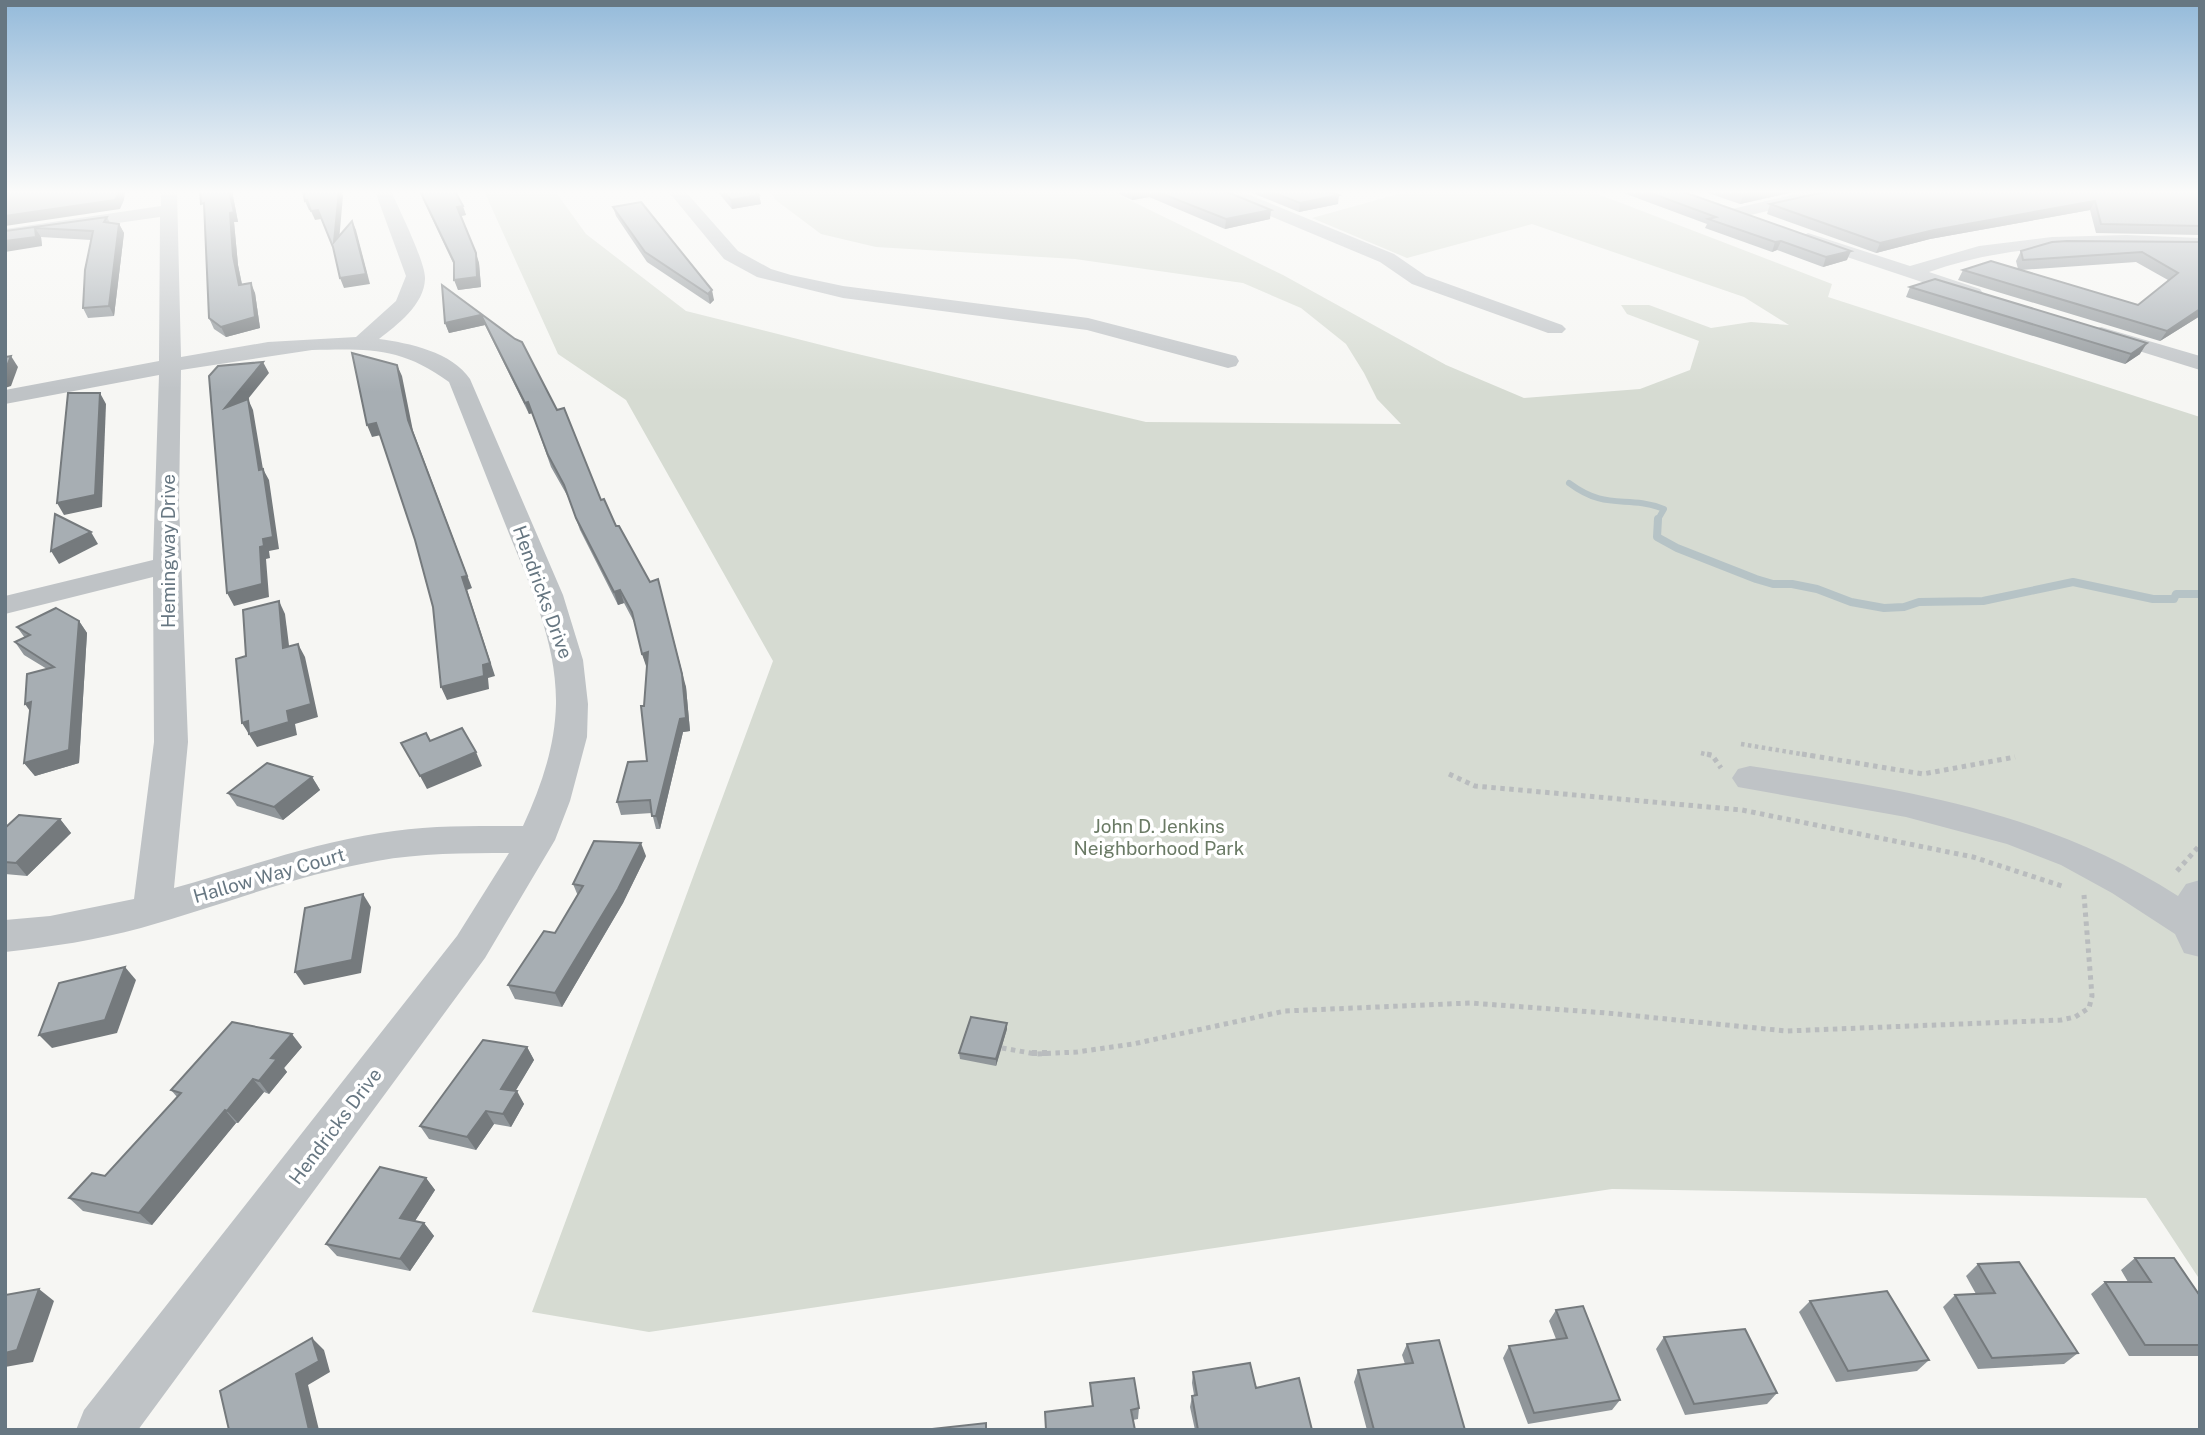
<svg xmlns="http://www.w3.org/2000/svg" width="2205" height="1435" viewBox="0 0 2205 1435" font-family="'Public Sans',sans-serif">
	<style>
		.green { fill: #d6dbd2 }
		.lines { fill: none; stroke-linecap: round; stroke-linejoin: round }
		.stream-far1 { stroke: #b6c3c6; stroke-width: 6 }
		.stream { stroke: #b6c3c6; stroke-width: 8 }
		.path-far2 { stroke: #b9bcbe; stroke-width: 4.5; stroke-dasharray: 3.5 3.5; stroke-linecap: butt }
		.path-far1 { stroke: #b9bcbe; stroke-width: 5; stroke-dasharray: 4.5 4.5; stroke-linecap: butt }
		.path { stroke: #b9bcbe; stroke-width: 6; stroke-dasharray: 5 5; stroke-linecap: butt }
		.minor { fill: #bfc3c6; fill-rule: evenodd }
		.wall { fill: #90969a; fill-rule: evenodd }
		.shaded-wall { fill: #757a7d }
		.building { fill: #a7aeb3; stroke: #757a7d; stroke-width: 2 }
		.labels { text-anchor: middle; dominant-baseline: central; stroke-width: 7; stroke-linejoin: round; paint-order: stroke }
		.street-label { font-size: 19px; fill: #677782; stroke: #fff }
		.park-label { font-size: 19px; fill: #6a7a65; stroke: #fff }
	</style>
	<rect width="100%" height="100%" fill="#f6f6f3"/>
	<polygon class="green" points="484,191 555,191 586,234 686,311 845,351 1146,422 1401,424 1377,399 1364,373 1346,344 1301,308 1243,283 1075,259 876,247 821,234 777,201 769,191 1111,191 1283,275 1446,365 1524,398 1640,389 1690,370 1699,341 1627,314 1621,305 1649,305 1711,328 1751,322 1789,325 1744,297 1532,224 1407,258 1312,218 1409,191 1590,191 1832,284 1828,297 2200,417 2200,1280 2146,1198 1612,1189 649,1332 532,1312 773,661 626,400 558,354"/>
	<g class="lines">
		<path class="stream-far1" d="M 1569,483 C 1608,512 1625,494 1664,509 L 1657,521"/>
		<polyline class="stream" points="1658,519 1657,537 1677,548 1756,579 1773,584 1792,584 1817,589 1851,602 1884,608 1904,607 1919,602 1983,601 2073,582 2153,599 2174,599 2176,594 2200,594"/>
		<g class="path-far2">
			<polyline points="1741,744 1813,756"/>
			<polyline points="1701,753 1713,756"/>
		</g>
		<g class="path-far1">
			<polyline points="1707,754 1712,755 1721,768"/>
			<polyline points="1802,754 1923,774 2015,757"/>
			<polyline points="1449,774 1475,786 1742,810 1973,857 2065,887"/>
			<polyline points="2177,871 2200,845"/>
			<polyline points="1002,1048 1036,1054 1077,1052 1133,1044 1285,1011 1470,1003 1607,1013 1786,1031 2061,1020 2075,1017 2089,1008 2092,996 2084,895"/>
		</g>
		<polyline class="path" points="1032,1053 1052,1053"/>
		<g class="minor">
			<path d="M 161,191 L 177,191 L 181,357 L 268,342 L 356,337 L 396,301 L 406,276 L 375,191 L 391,191 C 399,209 426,263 425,279 C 424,305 397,325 379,339 C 409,343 452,352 470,379 L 563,595 L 583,660 L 588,704 L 587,737 L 570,801 L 555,840 L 485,958 L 138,1430 L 76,1430 L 84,1410 L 457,936 L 509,853 C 465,853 420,853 377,861 C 296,875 220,906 141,928 C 97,940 51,947 5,952 L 5,920 L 50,916 L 134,899 L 154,742 L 153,577 L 5,614 L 5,596 L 153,560 L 159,375 L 5,404 L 5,390 L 159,361 L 160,217 L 5,239 L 5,229 L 161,206 ZM 312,350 C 369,349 401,347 449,382 C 469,432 488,481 508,531 C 530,586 557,643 556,704 C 555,747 541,787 523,826 C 475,826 427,825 380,833 C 309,844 242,869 174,888 L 188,742 L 179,503 L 181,370 Z"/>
			<polygon points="668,191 685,191 738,251 771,269 791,275 843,286 1088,318 1236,356 1239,361 1236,366 1228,368 1087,330 843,298 757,277 724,259"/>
			<polygon points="1218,191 1240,191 1394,254 1426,276 1562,325 1566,329 1562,333 1548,333 1412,284 1380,262 1220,195"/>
			<polygon points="1809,191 1837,191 1835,195 1738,218 1729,213 1732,209"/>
			<path d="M 1808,233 L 1910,266 L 1979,246 L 2052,237 L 2126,235 L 2200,238 L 2200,249 C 2109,244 2016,241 1929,272 L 1980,289 L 1983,293 L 1980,297 L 1973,299 L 1802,242 L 1799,238 Z"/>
			<polygon points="2101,327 2200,356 2200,370 2094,337 2090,333 2094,329"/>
			<path d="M 1750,766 C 1905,790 2043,810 2178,896 L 2186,884 L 2200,880 L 2200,957 L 2184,953 L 2175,934 L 2112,893 L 2061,865 L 2007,844 L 1906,817 L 1738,787 L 1732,778 L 1738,769 Z"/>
		</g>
	</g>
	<g class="wall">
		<polygon points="200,191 232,191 238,222 234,222 238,265 242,284 255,293 260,328 226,337 214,329 209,318 204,210"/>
		<polygon points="419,191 455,191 466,215 461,216 479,263 481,287 458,290 454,265"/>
		<polygon points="717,191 755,191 759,195 761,204 732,209"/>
		<polygon points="1112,191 1225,191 1270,219 1225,229 1149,197 1132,200"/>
		<polygon points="1247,191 1327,191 1338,204 1299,212"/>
		<polygon points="1618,191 1681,191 1847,260 1823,267 1777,250 1772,252 1705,228 1707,224"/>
		<polygon points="1702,191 1798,191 1740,204"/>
		<polygon points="2200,191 2200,235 2096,233 2090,210 1930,239 1876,253 1767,214 1770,204"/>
		<polygon points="641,202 714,300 710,304 647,262 616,216 613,207"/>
		<polygon points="107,217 110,223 119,224 124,233 114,316 88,318 83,308 91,240 41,237 42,246 5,231"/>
		<path d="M 2200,242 L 2200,316 L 2160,341 L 1958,280 L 1963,270 L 2018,269 L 2016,261 L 2021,251 ZM 2136,262 L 2168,280 L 2138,305 L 2021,270 Z"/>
		<polygon points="442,285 515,339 601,500 686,687 690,731 683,732 660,829 656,829 652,813 621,815 617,802 647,761 644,706 647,666 642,654 634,622 624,603 618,605 580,530 568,497 551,467 532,413 529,414 485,325 449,333 445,323"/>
		<polygon points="1910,287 2140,354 2125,364 1906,297"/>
		<polygon points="79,621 87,633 79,763 35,776 24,763 47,669 24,655 15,642 25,638 17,627"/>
		<polygon points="312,777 320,790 283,820 237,806 228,793"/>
		<polygon points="60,819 71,833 27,876 5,874 5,828"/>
		<polygon points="646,856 623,903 562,1007 515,999 508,985 555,933 578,896 573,884"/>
		<polygon points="1007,1023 1007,1029 996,1066 960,1059 959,1053"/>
		<polygon points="302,1047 284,1068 287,1072 269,1094 264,1092 238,1123 236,1123 152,1225 83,1211 69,1198 105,1176 177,1097 171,1090"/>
		<polygon points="527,1047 534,1060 515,1091 524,1104 511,1127 494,1124 476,1150 429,1139 420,1126"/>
		<polygon points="426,1178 435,1190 415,1221 424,1223 434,1236 410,1271 337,1256 326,1244"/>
		<polygon points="2135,1258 2200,1296 2200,1356 2129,1356 2091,1294 2105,1282 2128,1282 2121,1270"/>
		<polygon points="1978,1264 2078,1353 2064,1364 1978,1369 1943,1307 1955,1295 1976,1294 1966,1276"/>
		<polygon points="1810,1301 1929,1360 1917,1371 1836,1382 1799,1312"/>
		<polygon points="1556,1310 1620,1400 1612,1410 1528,1424 1503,1358 1509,1346 1556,1339 1549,1321"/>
		<polygon points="1664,1337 1777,1393 1767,1404 1685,1415 1656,1349"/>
		<polygon points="1407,1344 1465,1430 1367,1430 1354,1382 1358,1370 1405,1364 1402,1355"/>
		<polygon points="1193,1372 1256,1388 1312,1430 1195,1430 1190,1407 1192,1396 1194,1395 1192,1383"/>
		<polygon points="1090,1383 1139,1408 1138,1419 1133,1420 1092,1406"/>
	</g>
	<g class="shaded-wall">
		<polygon points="120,191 125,191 124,200 120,209 5,226 5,216"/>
		<polygon points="229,191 232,191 238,222 234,222 238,265 244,295 239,285 233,256"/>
		<polygon points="339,191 341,191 343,196 338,252 334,242"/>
		<polygon points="1135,191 1149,191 1149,197 1132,200 1132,192"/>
		<polygon points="1762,191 1798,191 1740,204 1743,195"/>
		<polygon points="759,195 761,204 732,209 731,200"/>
		<polygon points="1339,195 1338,204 1299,212 1300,203"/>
		<polygon points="307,200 311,210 309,210 305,201"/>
		<polygon points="2095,201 2090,210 1930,239 1876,253 1880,243 1934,230"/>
		<polygon points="463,206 466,215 460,216 457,207"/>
		<polygon points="318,210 321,219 315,220 311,211"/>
		<polygon points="1271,210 1270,219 1225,229 1226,219"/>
		<polygon points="352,221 356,230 370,284 344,288 340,278"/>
		<polygon points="119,224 124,233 114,316 109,306"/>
		<polygon points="35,228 41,237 42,246 5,252 5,241"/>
		<polygon points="1781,241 1777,250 1772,252 1775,242"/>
		<polygon points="1851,251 1847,260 1823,267 1826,257"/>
		<polygon points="476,253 479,263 481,287 458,290 454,280"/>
		<polygon points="251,283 255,293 260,328 226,337 221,327"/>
		<polygon points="712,290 714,300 710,304 708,294"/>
		<polygon points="2200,309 2200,316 2160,341 2167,331"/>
		<polygon points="481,315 485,325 449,333 445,323"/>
		<polygon points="2147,343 2140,354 2125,364 2131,354"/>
		<polygon points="11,356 18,367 11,386 5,388 5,371"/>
		<polygon points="263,362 269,373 248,399 253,410 264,475 263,469 269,480 279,549 269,551 270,558 266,559 269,597 234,606 227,593 260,547 225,408"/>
		<polygon points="397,365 402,376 413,431 472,588 467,590 495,676 488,678 489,689 447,700 441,687 483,665 408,420"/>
		<polygon points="100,393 106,404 102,507 64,515 57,503"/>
		<polygon points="528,402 532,413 529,414 525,403"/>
		<polygon points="376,423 381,435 372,437 367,425"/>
		<polygon points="91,532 98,544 59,564 51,551"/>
		<polygon points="658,579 686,687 690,731 683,732 660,829 656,816"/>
		<polygon points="620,590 624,603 618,605 614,592"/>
		<polygon points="279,601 285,614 291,661 283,648"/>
		<polygon points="79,621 87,633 79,763 35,776 24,763"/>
		<polygon points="298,644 305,657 318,717 295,724 297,735 257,747 242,723 287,711"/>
		<polygon points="648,652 652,665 646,666 642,654"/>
		<polygon points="31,702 34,717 25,704"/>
		<polygon points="476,752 482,766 427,789 420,776"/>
		<polygon points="312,777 320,790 283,820 274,807"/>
		<polygon points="60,819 71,833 27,876 16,863"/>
		<polygon points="641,843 646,856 623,903 562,1007 555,993"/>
		<polygon points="363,894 371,907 361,973 304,985 295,972"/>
		<polygon points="125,967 136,980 117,1033 52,1048 39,1035"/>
		<polygon points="1007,1023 1007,1029 996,1066 996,1059"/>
		<polygon points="292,1034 302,1047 284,1068 287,1072 269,1094 259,1081 271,1058"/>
		<polygon points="527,1047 534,1060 509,1102 501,1089"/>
		<polygon points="253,1079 264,1092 238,1123 227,1111"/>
		<polygon points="517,1091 524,1104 511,1127 503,1114"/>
		<polygon points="225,1110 236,1123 152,1225 139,1213"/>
		<polygon points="486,1111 494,1124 476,1150 467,1137"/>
		<polygon points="426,1178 435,1190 409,1230 400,1218"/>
		<polygon points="424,1223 434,1236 410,1271 400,1259"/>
		<polygon points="39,1289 54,1301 33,1362 5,1367 5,1353"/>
		<polygon points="312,1338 324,1350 330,1372 308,1385 319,1430 309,1430 296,1374"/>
	</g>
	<g class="building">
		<polygon points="5,191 120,191 115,200 5,216"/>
		<polygon points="200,191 229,191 234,212 230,213 233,256 239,285 251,283 255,317 221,327 209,318 204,203 201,204"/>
		<polygon points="303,191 339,191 334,242 352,221 366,274 340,278 333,247 318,210 311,211 307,200 305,201"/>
		<polygon points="420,191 455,191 463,206 457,207 476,253 477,277 454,280 454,262"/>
		<polygon points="723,191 755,191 759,195 731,200"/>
		<polygon points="1155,191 1225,191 1271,210 1226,219"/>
		<polygon points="1269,191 1327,191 1339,195 1300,203"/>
		<polygon points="1645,191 1681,191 1851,251 1826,257 1781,241 1775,242 1708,219 1716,217"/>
		<polygon points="1731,191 1762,191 1743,195"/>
		<polygon points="1829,191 2200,191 2200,226 2101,224 2095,201 1934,230 1880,243 1770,204"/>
		<polygon points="641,202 712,290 708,294 645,252 613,207"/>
		<polygon points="107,217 104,222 119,224 109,306 83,308 85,270 93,231 35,228 36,237 5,241 5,231"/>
		<polygon points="2067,241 2200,242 2200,309 2167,331 1963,270 1991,261 2138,305 2178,273 2142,252 2023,260 2021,251 2052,242"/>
		<polygon points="1935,279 2147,343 2131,354 1910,287"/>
		<polygon points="442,285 515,339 522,342 557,410 564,408 601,500 604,499 616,526 619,526 650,582 658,579 682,674 686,718 680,719 656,816 652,816 650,800 617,802 628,762 647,761 641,706 644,706 648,652 642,654 632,612 620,590 614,592 576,518 564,485 548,455 528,402 525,403 481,315 445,323"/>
		<polygon points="352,353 397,365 408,420 467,576 462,577 490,663 483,665 484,676 441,687 433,607 415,540 376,423 367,425"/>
		<polygon points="11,356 5,371 5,357"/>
		<polygon points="263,362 225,408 248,399 259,470 263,469 273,537 263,539 264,546 260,547 262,584 227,593 209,376 218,366"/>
		<polygon points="68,393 100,393 95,495 57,503"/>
		<polygon points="55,514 91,532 51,551"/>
		<polygon points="279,601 283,648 298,644 311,704 287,711 289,722 249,734 248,721 242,723 236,659 246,656 243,610"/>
		<polygon points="56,608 79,621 69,750 24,763 31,702 25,704 27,674 54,667 15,642 30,635 17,627"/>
		<polygon points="462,728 476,752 420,776 401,743 426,733 430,741"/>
		<polygon points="267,763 312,777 274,807 228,793"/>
		<polygon points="19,815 60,819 16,863 5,862 5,828"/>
		<polygon points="594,841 641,843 618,889 555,993 508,985 544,931 555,933 583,886 573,884"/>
		<polygon points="363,894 352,960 295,972 305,908"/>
		<polygon points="125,967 105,1020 39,1035 59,983"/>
		<polygon points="971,1017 1007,1023 996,1059 959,1053"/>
		<polygon points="232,1022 292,1034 271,1058 277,1059 259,1081 253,1079 227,1111 225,1110 139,1213 69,1198 92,1173 105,1176 181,1093 171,1090"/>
		<polygon points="483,1040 527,1047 501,1089 517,1091 503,1114 486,1111 467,1137 420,1126"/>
		<polygon points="380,1167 426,1178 400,1218 424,1223 400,1259 326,1244"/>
		<polygon points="2135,1258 2174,1258 2200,1296 2200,1345 2145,1345 2105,1282 2151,1282"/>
		<polygon points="2019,1262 2078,1353 1992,1358 1955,1295 1995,1293 1978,1264"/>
		<polygon points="39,1289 17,1350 5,1353 5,1295"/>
		<polygon points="1887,1291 1929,1360 1848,1371 1810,1301"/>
		<polygon points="1583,1306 1620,1400 1534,1413 1509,1346 1567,1338 1556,1310"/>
		<polygon points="1745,1329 1777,1393 1694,1404 1664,1337"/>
		<polygon points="312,1338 319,1361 296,1374 309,1430 229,1430 220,1391"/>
		<polygon points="1439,1340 1465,1430 1374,1430 1358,1370 1413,1363 1407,1344"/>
		<polygon points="1250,1363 1256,1388 1299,1378 1312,1430 1198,1430 1192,1396 1197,1395 1193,1372"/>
		<polygon points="1134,1378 1139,1408 1131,1410 1135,1430 1046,1430 1045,1412 1093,1406 1090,1383"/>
		<polygon points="986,1423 986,1430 923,1430"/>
	</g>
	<linearGradient id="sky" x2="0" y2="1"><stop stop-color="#94bada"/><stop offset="0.49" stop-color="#fbfbfa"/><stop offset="1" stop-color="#fbfbfa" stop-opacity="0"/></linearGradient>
	<rect width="2205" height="392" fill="url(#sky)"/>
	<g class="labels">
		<g class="street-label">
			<text transform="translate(168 551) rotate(-90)">Hemingway Drive</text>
			<text transform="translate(543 592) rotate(70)">Hendricks Drive</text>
			<text transform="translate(269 875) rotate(-16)">Hallow Way Court</text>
			<text transform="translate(335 1126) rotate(-53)">Hendricks Drive</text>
		</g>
		<g class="park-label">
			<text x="1159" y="826">John D. Jenkins<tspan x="1159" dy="22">Neighborhood Park</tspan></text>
		</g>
	</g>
	<rect width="2205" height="1435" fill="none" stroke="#677782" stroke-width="14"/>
</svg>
